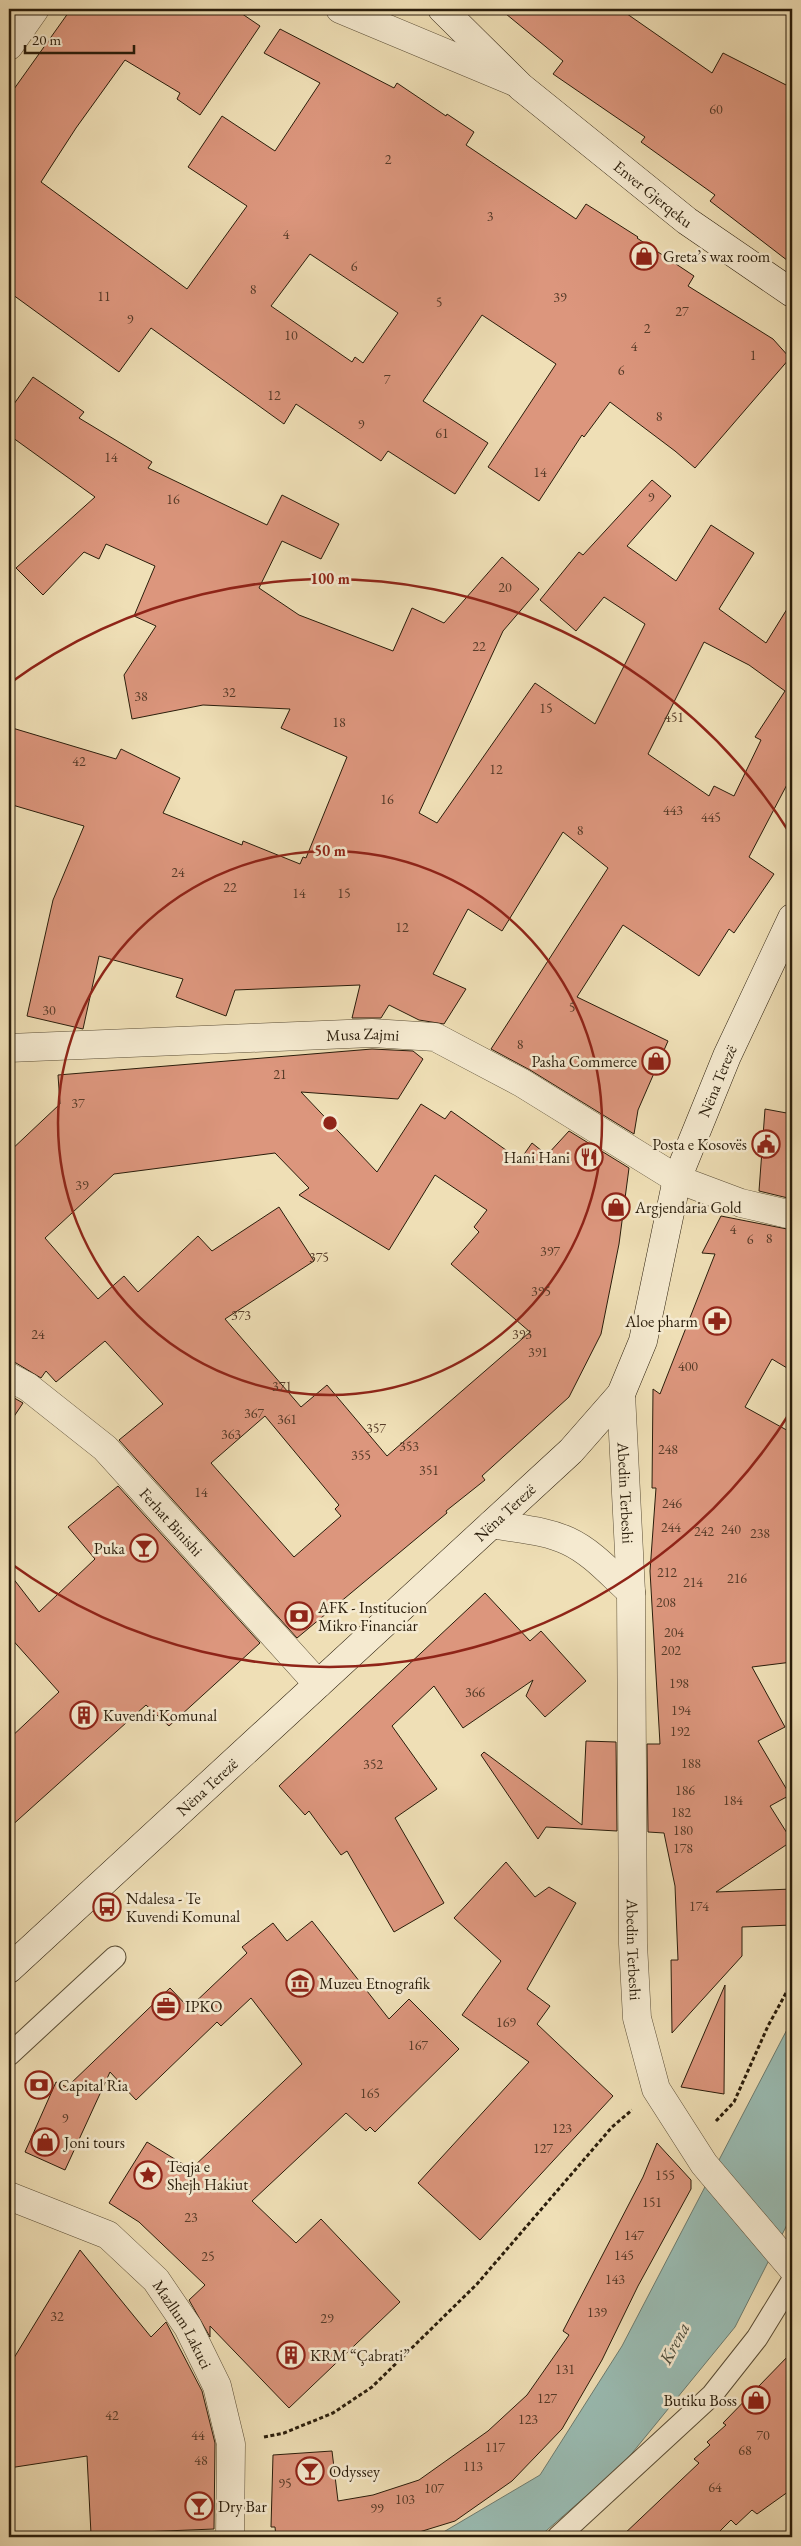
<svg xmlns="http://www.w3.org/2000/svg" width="801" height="2546" viewBox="0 0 801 2546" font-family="'EB Garamond',serif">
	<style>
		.water { fill: #9abcb3; stroke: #6d7c70 }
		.building { fill: #dc967d; stroke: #2a1d0b; fill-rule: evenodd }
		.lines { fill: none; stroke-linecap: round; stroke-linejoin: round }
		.service-casing { stroke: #5b4e36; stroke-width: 23 }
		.minor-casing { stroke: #5b4e36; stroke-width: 29 }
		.secondary-casing { stroke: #2a1d0b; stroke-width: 29 }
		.path { stroke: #2a1d0b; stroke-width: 3; stroke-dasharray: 4 2.5; stroke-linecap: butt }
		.service { stroke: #f5ead0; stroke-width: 21 }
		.minor { stroke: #f5ead0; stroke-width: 28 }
		.secondary { stroke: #f5ead0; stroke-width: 28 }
		.ring { fill: none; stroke: #8f2418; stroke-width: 2.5 }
		.labels { text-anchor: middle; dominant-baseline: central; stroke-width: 5; stroke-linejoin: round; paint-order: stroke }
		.number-label { font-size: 14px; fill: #563b28 }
		.street-label { font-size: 16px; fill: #2a1d0b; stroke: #f5ead0 }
		.poi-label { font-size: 16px; fill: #2a1d0b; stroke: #f5ead0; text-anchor: start }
		.water-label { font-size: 18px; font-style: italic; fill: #4c4d3d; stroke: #f5ead0 }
		.centre { fill: #8f2418; stroke: #f5ead0; stroke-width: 2.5 }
		.ring-label { font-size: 15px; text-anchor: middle; font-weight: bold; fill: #8f2418; stroke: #f5ead0; stroke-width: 5; stroke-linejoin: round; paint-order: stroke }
	</style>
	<rect width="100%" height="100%" fill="#efdfb6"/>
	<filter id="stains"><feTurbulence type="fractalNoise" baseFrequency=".004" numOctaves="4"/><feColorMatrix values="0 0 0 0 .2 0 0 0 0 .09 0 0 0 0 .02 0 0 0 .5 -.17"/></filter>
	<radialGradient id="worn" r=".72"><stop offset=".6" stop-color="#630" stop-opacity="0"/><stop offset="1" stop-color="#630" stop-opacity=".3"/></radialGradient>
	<polygon class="water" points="792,2020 792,2215 735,2327 624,2463 539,2537 435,2537 540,2475 622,2346"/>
	<g class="building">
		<path d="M 71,9 L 235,9 L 260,26 L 200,115 L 177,99 L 180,93 L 125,60 L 76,128 L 41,182 L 187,289 L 247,206 L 188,167 L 222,116 L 275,151 L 320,83 L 264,53 L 280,29 L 394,88 L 397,83 L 446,116 L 447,114 L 474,132 L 466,145 L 576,219 L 586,204 L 638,237 L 637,238 L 694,276 L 688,286 L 773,339 L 790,358 L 695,468 L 675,451 L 610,402 L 584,437 L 582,435 L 539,501 L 488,467 L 556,364 L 482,315 L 423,401 L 488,443 L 455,494 L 388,451 L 381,461 L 296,404 L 284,424 L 151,328 L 119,372 L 9,292 L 9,96 ZM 310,254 L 398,313 L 363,363 L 355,357 L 352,362 L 271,306 Z"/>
		<polygon points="500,9 620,9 712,73 723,53 792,88 792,264 710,201 715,195 641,142 645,137 553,74 563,61"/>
		<path d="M 33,377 L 84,412 L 79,418 L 152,462 L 148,468 L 267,525 L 282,495 L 339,524 L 321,559 L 282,541 L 259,588 L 299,615 L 393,651 L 412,608 L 444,623 L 502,557 L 539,589 L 503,631 L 419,813 L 437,823 L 535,683 L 595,724 L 645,624 L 604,597 L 576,631 L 540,600 L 579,552 L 583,555 L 652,480 L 671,496 L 627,546 L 676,581 L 711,525 L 754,553 L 719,609 L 766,643 L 792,601 L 792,775 L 749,857 L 774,874 L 734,933 L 729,929 L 699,976 L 623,925 L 577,997 L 668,1041 L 638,1110 L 634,1134 L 530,1070 L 491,1049 L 608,868 L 563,832 L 502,931 L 468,909 L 433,974 L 466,989 L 444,1024 L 419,1020 L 389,1005 L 381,1018 L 352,1018 L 360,985 L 235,990 L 226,1016 L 176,997 L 183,979 L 99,956 L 83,1029 L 27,1016 L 53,900 L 84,826 L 9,804 L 9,727 L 116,759 L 121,749 L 180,778 L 163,813 L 242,845 L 243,841 L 300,864 L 303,857 L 306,858 L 347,757 L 281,728 L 290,709 L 203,705 L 132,719 L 124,675 L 156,626 L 134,616 L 155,566 L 106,544 L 99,559 L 84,552 L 43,595 L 16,568 L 95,497 L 9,435 L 9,411 ZM 704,642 L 749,665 L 785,691 L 755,737 L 761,740 L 734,796 L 714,786 L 709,796 L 648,754 Z"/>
		<path d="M 372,1049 L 413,1051 L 423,1059 L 398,1099 L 301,1092 L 377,1172 L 421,1104 L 445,1119 L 451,1111 L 520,1160 L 532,1143 L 547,1155 L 569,1131 L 629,1168 L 619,1244 L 601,1334 L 569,1397 L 482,1476 L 485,1480 L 446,1511 L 447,1513 L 297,1638 L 119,1440 L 163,1404 L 105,1341 L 56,1382 L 46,1371 L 41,1378 L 16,1363 L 9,1361 L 9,1152 L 60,1104 L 58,1075 ZM 275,1153 L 309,1188 L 299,1195 L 389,1250 L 435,1175 L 487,1210 L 474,1227 L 479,1232 L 451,1264 L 530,1332 L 387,1456 L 327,1385 L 301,1407 L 225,1319 L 314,1261 L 279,1207 L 212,1251 L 198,1236 L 138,1292 L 124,1276 L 98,1299 L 45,1238 L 114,1174 ZM 265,1416 L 339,1505 L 335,1509 L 341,1516 L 294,1557 L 211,1463 Z"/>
		<polygon points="765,1109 792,1114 792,1199 759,1191"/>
		<polygon points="721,1216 792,1230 792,1371 772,1359 745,1407 792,1433 792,1662 752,1667 785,1727 758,1741 790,1795 770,1806 792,1841 716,1892 792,1889 792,1925 742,1927 742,1956 672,2033 671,1960 678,1960 675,1886 664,1833 648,1832 647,1744 660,1744 650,1571 656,1488 652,1488 653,1389 660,1394 715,1254 702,1253"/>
		<polygon points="9,1395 23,1403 9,1424"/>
		<polygon points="118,1486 260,1643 169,1726 146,1705 9,1828 9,1739 59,1692 9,1636 9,1573 39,1612 95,1559 68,1527"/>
		<polygon points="485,1593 530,1641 541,1631 586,1681 545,1717 526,1696 533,1680 463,1728 434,1686 392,1726 437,1789 395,1818 444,1903 394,1932 347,1851 341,1855 309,1811 305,1815 279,1786"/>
		<polygon points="586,1741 616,1742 617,1831 546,1827 538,1839 481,1755 484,1752 582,1825"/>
		<polygon points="506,1862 535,1897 549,1887 576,1903 527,1989 550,2006 537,2024 613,2096 480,2240 418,2183 529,2062 462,2015 501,1961 454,1918"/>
		<polygon points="312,1921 389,2019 409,1999 459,2049 375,2132 370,2127 366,2131 346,2113 252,2201 296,2243 321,2219 400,2302 289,2408 210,2326 210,2337 189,2300 205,2285 139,2222 109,2203 147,2142 191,2169 302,2064 251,1998 221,2026 217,2022 136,2100 110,2072 65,2170 25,2152 56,2082 67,2087 170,1988 189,2008 247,1953 242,1947 273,1923 287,1941"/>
		<polygon points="725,1985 724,2094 681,2087"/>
		<polygon points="657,2143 691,2180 691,2189 638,2286 602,2360 562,2429 512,2481 455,2521 403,2537 276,2537 275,2527 271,2527 273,2455 332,2451 338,2501 373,2495 419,2480 488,2431 527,2395 569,2335 563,2331 643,2177"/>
		<polygon points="80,2250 151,2337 166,2322 202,2391 215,2443 214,2529 91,2534 87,2456 9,2468 9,2366"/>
		<polygon points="792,2352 792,2489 757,2514 752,2510 736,2525 731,2520 714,2537 621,2537 699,2463 694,2459 710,2445 707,2442 726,2425 723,2423"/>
	</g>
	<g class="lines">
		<g class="service-casing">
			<g id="service">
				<polyline points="9,2055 115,1957"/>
				<polyline points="558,2537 712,2395 757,2338 792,2281"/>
			</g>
		</g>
		<g class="minor-casing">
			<g id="minor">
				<polyline points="340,9 515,82"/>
				<polyline points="9,46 35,9"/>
				<path id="s1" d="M 9,1048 L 372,1033 L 435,1037 L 522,1083 L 677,1179 L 741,1203 L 792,1215"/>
				<path id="s2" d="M 9,1377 L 28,1387 L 105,1448 L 318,1684"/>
				<path id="s3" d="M 621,1394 L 631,1592 L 633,1944 L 637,2018 L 656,2089 L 704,2164 L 792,2268"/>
				<path d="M 492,1524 C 517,1529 544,1530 568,1541 C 592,1552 611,1574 631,1592"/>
				<path id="s4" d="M 9,2196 L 108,2235 L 156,2280 L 188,2327 L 217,2386 L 231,2444 L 230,2537"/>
			</g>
		</g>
		<g class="secondary-casing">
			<g id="secondary">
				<path id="s5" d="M 442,9 L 521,87 L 687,221 L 792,293"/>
				<path id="s6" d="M 9,1969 L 571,1451 L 621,1394 L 643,1341 L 677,1179 L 727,1056 L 792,918"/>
			</g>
		</g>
		<g class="path">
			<polyline points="716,2121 734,2102 768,2026 792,1982"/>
			<polyline points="264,2437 284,2433 333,2413 372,2387 477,2284 612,2127 632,2110"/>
		</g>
		<use href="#service" class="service"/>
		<use href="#minor" class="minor"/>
		<use href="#secondary" class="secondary"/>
	</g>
	<g class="ring">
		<circle cx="330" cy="1123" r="272"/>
		<path d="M791 1411A544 544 0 0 1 10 1563M10 683A544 544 0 0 1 791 835"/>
	</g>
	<defs>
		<g id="shop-ring" transform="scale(1.4375)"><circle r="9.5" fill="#f5ead0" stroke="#8f2418" stroke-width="1.5"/><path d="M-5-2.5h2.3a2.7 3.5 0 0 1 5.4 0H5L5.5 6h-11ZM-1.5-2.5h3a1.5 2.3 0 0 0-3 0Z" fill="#8f2418"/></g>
		<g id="civic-ring" transform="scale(1.4375)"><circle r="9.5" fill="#f5ead0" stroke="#8f2418" stroke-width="1.5"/><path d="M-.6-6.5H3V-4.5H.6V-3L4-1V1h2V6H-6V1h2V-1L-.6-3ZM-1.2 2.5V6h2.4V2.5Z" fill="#8f2418"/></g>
		<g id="restaurant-ring" transform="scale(1.4375)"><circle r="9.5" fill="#f5ead0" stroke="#8f2418" stroke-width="1.5"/><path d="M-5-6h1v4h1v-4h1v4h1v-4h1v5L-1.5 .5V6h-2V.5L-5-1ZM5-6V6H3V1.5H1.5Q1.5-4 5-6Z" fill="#8f2418"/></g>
		<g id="pharmacy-ring" transform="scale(1.4375)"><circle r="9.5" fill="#f5ead0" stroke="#8f2418" stroke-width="1.5"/><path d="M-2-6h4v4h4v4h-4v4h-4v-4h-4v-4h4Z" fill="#8f2418"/></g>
		<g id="bar-ring" transform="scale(1.4375)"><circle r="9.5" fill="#f5ead0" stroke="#8f2418" stroke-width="1.5"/><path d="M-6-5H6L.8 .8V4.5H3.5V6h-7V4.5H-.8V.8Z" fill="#8f2418"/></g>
		<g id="bank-ring" transform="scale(1.4375)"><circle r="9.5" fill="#f5ead0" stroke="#8f2418" stroke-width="1.5"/><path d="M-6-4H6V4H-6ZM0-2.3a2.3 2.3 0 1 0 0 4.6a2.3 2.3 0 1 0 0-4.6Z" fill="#8f2418"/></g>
		<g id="building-ring" transform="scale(1.4375)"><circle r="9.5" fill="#f5ead0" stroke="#8f2418" stroke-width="1.5"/><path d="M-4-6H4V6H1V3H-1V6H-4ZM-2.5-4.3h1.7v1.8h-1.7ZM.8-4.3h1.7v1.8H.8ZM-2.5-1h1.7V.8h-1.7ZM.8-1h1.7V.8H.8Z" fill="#8f2418"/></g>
		<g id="bus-ring" transform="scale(1.4375)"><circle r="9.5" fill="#f5ead0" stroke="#8f2418" stroke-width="1.5"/><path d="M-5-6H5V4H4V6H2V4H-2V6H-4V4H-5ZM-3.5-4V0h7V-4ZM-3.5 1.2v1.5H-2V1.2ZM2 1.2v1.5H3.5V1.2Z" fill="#8f2418"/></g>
		<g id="museum-ring" transform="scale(1.4375)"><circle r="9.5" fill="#f5ead0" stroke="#8f2418" stroke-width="1.5"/><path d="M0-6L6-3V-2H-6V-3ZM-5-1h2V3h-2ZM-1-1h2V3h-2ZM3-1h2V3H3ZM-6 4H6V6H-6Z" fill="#8f2418"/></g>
		<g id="office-ring" transform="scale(1.4375)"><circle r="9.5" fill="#f5ead0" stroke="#8f2418" stroke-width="1.5"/><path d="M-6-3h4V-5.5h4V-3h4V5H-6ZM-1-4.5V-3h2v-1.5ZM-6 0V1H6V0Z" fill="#8f2418"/></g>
		<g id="sight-ring" transform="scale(1.4375)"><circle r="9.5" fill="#f5ead0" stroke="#8f2418" stroke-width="1.5"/><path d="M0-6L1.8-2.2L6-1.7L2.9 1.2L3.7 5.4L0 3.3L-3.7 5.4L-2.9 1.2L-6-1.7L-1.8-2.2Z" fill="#8f2418"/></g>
	</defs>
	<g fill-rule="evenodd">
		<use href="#shop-ring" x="644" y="256"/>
		<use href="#shop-ring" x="656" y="1061"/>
		<use href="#civic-ring" x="766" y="1144"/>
		<use href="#restaurant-ring" x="589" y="1157"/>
		<use href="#shop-ring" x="616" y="1207"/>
		<use href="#pharmacy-ring" x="717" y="1321"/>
		<use href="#bar-ring" x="144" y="1548"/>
		<use href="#bank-ring" x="299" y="1616"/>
		<use href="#building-ring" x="84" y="1715"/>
		<use href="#bus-ring" x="107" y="1907"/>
		<use href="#museum-ring" x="300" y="1983"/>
		<use href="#office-ring" x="166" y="2006"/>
		<use href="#bank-ring" x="39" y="2085"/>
		<use href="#shop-ring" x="45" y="2142"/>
		<use href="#sight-ring" x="148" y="2175"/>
		<use href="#building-ring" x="291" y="2355"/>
		<use href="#shop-ring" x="756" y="2400"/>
		<use href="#bar-ring" x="310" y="2471"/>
		<use href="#bar-ring" x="199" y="2506"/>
	</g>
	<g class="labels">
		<g class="number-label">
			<text x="716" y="109">60</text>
			<text x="388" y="159">2</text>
			<text x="490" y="216">3</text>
			<text x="286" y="234">4</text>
			<text x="354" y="266">6</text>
			<text x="253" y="289">8</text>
			<text x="104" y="296">11</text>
			<text x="560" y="297">39</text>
			<text x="439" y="302">5</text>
			<text x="682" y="311">27</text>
			<text x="130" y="319">9</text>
			<text x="647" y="328">2</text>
			<text x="291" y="335">10</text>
			<text x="634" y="346">4</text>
			<text x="753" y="355">1</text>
			<text x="621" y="370">6</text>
			<text x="387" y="379">7</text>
			<text x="274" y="395">12</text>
			<text x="659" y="416">8</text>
			<text x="361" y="424">9</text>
			<text x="442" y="433">61</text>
			<text x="111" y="457">14</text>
			<text x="540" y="472">14</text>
			<text x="651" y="497">9</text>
			<text x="173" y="499">16</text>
			<text x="505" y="587">20</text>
			<text x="479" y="646">22</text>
			<text x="229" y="692">32</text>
			<text x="141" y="696">38</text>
			<text x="546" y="708">15</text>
			<text x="674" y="717">451</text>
			<text x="339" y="722">18</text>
			<text x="79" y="761">42</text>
			<text x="496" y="769">12</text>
			<text x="387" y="799">16</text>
			<text x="673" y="810">443</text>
			<text x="711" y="817">445</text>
			<text x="580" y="830">8</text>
			<text x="178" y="872">24</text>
			<text x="230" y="887">22</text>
			<text x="299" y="893">14</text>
			<text x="344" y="893">15</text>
			<text x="402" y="927">12</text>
			<text x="572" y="1007">5</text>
			<text x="49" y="1010">30</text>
			<text x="520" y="1044">8</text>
			<text x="280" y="1074">21</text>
			<text x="78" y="1103">37</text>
			<text x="82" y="1185">39</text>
			<text x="733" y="1229">4</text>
			<text x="769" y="1238">8</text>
			<text x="750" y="1239">6</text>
			<text x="550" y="1251">397</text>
			<text x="319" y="1257">375</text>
			<text x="541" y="1291">395</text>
			<text x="241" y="1315">373</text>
			<text x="38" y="1334">24</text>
			<text x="522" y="1334">393</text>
			<text x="538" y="1352">391</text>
			<text x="688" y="1366">400</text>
			<text x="282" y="1386">371</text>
			<text x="254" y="1413">367</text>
			<text x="287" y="1419">361</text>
			<text x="376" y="1428">357</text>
			<text x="231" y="1434">363</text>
			<text x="409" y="1446">353</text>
			<text x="668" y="1449">248</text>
			<text x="361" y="1455">355</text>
			<text x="429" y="1470">351</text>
			<text x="201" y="1492">14</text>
			<text x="672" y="1503">246</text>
			<text x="671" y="1527">244</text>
			<text x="731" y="1529">240</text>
			<text x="704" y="1531">242</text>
			<text x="760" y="1533">238</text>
			<text x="667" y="1572">212</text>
			<text x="737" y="1578">216</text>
			<text x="693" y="1582">214</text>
			<text x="666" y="1602">208</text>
			<text x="674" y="1632">204</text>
			<text x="671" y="1650">202</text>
			<text x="679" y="1683">198</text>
			<text x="475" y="1692">366</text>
			<text x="681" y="1710">194</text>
			<text x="680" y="1731">192</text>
			<text x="691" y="1763">188</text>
			<text x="373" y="1764">352</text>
			<text x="685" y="1790">186</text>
			<text x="733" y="1800">184</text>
			<text x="681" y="1812">182</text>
			<text x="683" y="1830">180</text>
			<text x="683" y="1848">178</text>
			<text x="699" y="1906">174</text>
			<text x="506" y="2022">169</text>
			<text x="418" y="2045">167</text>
			<text x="370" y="2093">165</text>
			<text x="65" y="2118">9</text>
			<text x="562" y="2128">123</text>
			<text x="543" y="2148">127</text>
			<text x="665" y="2175">155</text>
			<text x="652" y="2202">151</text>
			<text x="191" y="2217">23</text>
			<text x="634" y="2235">147</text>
			<text x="624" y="2255">145</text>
			<text x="208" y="2256">25</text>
			<text x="615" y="2279">143</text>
			<text x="597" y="2312">139</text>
			<text x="57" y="2316">32</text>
			<text x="327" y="2318">29</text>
			<text x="565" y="2369">131</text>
			<text x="547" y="2398">127</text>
			<text x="112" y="2415">42</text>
			<text x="528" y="2419">123</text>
			<text x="198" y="2435">44</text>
			<text x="763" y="2435">70</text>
			<text x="495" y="2447">117</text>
			<text x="745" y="2450">68</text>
			<text x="201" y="2460">48</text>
			<text x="473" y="2466">113</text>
			<text x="285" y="2483">95</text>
			<text x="715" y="2487">64</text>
			<text x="434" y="2488">107</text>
			<text x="405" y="2499">103</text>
			<text x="377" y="2508">99</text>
		</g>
		<g class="street-label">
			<text stroke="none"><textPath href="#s5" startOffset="281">Enver Gjerqeku</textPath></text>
			<text stroke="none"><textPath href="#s1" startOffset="354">Musa Zajmi</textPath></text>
			<text stroke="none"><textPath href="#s6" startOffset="1169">Nëna Terezë</textPath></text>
			<text stroke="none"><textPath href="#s3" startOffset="99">Abedin Terbeshi</textPath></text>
			<text stroke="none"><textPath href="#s6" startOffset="674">Nëna Terezë</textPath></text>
			<text stroke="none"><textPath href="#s2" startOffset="219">Ferhat Binishi</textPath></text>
			<text stroke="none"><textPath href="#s6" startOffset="269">Nëna Terezë</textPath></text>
			<text stroke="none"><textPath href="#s3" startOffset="556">Abedin Terbeshi</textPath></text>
			<text stroke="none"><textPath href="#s4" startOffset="224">Mazllum Lakuci</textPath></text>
		</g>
		<g class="poi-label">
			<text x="663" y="256">Greta’s wax room</text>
			<text x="637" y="1061" text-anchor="end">Pasha Commerce</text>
			<text x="747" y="1144" text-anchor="end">Posta e Kosovës</text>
			<text x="570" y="1157" text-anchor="end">Hani Hani</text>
			<text x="635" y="1207">Argjendaria Gold</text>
			<text x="698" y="1321" text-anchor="end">Aloe pharm</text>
			<text x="125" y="1548" text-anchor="end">Puka</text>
			<text x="318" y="1607">AFK - Institucion<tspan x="318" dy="18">Mikro Financiar</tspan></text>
			<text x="103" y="1715">Kuvendi Komunal</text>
			<text x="126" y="1898">Ndalesa - Te<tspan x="126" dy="18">Kuvendi Komunal</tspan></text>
			<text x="319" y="1983">Muzeu Etnografik</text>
			<text x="185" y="2006">IPKO</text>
			<text x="58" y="2085">Capital Ria</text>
			<text x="64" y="2142">Joni tours</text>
			<text x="167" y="2166">Teqja e<tspan x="167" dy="18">Shejh Hakiut</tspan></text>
			<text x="310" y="2355">KRM “Çabrati”</text>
			<text x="737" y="2400" text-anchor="end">Butiku Boss</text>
			<text x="329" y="2471">Odyssey</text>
			<text x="218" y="2506">Dry Bar</text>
		</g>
		<g class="water-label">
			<text transform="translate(674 2343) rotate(-62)">Krena</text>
		</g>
	</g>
	<circle cx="330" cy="1123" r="8" class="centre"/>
	<g class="ring-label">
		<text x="330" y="584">100 m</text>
		<text x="330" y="856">50 m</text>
	</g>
	<rect width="801" height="2546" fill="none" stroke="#efdfb6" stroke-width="30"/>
	<rect x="10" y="10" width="781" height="2526" fill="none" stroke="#2a1d0b" stroke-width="2.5"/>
	<rect x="15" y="15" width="771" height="2516" fill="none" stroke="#2a1d0b"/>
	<path d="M25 45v8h109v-8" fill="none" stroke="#2a1d0b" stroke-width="2.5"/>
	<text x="32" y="45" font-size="15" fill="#2a1d0b" stroke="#f5ead0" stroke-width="4" paint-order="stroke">20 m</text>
	<rect width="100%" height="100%" filter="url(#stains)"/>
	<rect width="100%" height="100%" fill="url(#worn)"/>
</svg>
